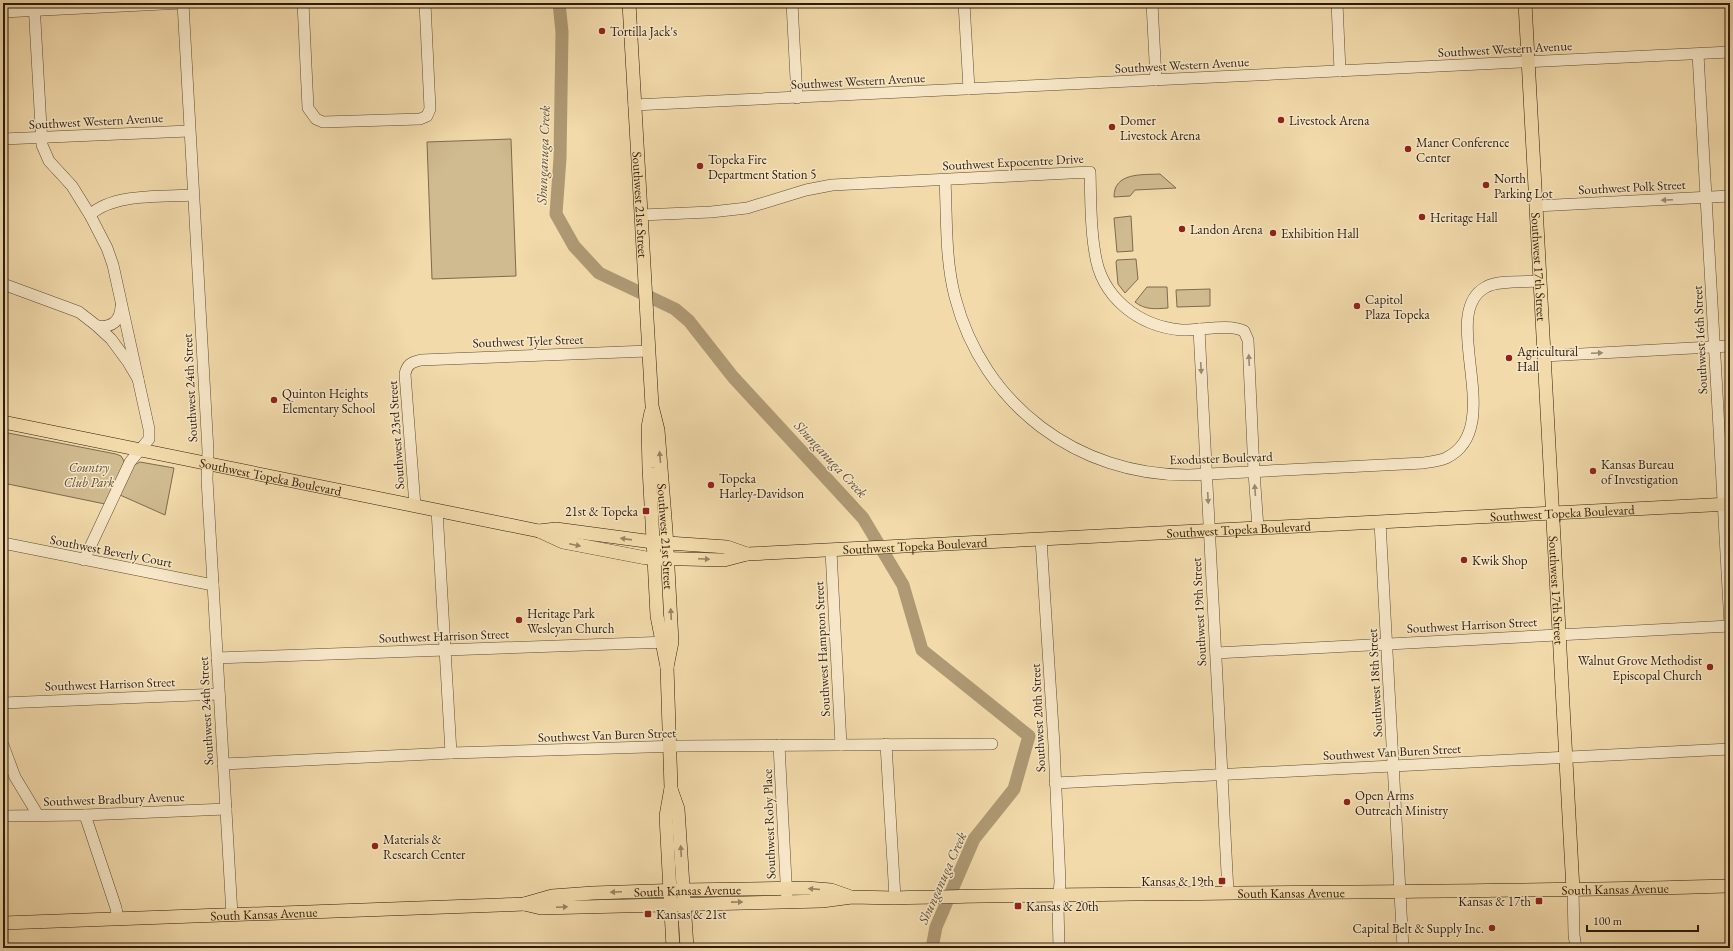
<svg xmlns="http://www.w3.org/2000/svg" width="1733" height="951" viewBox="0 0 1733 951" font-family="'EB Garamond',serif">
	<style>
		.green { fill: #d0ba90; stroke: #7e6a4d }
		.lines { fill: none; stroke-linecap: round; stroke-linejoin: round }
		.river { stroke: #ae9974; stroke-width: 13 }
		.minor-casing { stroke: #5d4b32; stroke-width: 12 }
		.major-casing { stroke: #2b1b0a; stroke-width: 14 }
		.minor { stroke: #f7e7c8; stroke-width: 11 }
		.major { stroke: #f2daab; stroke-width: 13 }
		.oneway { fill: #9b8b72 }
		.oneway2 { fill: #988463 }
		.poi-dot { fill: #8f2418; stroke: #f7e7c8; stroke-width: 1.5 }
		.labels { text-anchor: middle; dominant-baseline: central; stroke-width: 3; stroke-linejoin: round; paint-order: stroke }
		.poi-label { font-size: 13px; fill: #2b1b0a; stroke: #f7e7c8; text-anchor: start }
		.street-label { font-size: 13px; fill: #2b1b0a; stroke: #f7e7c8 }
		.park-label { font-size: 13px; font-style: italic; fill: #5d4b32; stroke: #f7e7c8 }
		.water-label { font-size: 14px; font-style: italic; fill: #5f4d34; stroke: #f7e7c8 }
	</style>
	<rect width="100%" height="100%" fill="#f2daab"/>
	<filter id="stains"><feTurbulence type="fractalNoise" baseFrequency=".005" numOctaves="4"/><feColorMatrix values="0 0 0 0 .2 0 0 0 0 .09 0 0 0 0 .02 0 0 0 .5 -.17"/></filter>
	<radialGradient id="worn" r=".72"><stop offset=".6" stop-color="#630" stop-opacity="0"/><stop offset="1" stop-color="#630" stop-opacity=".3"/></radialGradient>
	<g class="green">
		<polygon points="511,139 516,276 432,279 427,142"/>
		<path d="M 1160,174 L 1176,188 L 1135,190 L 1130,196 L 1114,197 C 1114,172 1142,175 1160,174 Z"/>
		<polygon points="1131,216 1133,251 1117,252 1114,218"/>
		<polygon points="1136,259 1138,279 1125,293 1118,284 1116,262 1117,260"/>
		<path d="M 1147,287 L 1167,287 L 1168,308 C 1155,309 1145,310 1135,302 Z"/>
		<polygon points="1210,289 1210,306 1177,307 1176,290"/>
		<polygon points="3,432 116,454 121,456 124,461 123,466 105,504 3,483"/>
		<polygon points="140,462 174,468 165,515 120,495 134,465"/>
	</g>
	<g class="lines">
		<polyline class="river" points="559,3 562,32 560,158 556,214 574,246 599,273 675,309 689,321 733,377 863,518 903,585 922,650 1029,736 1014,789 974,839 936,927 932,948"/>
		<g class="minor-casing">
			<g id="minor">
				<polyline points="34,3 42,145 49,161 72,186 90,215 107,248 113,265 138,379"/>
				<polyline points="183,3 208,451 207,479 232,915"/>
				<polyline points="303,3 308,108 316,119 323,122 420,119 427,116 430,109 425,3"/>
				<polyline points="792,3 797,98"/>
				<polyline points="964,3 969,89"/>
				<polyline points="1152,3 1156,80"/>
				<polyline points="1337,3 1340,71"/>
				<polyline points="3,12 183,3"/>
				<polyline points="1698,54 1730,625"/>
				<polyline points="634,105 1730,52"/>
				<polyline points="3,139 189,131"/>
				<path d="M 945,180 C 947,218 945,259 955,297 C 983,405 1078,476 1189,475 L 1423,463 C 1430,462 1439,461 1446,458 C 1509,428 1436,313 1486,287 C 1498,280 1525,282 1540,281"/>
				<polyline points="1536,206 1730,196"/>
				<path d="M 90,215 C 113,193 162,197 193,195"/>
				<path d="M 641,215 L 711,212 L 747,208 L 806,190 L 832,185 L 1090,172 C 1091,199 1090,227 1095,253 C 1101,297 1138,326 1181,330 C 1199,331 1229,323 1244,331 L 1248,340 L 1254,472 L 1258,528"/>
				<polyline points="3,284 79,312 97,326 111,339 128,362 138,379 149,429 149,439 130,462 84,560"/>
				<path d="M 97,326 C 112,328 120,321 121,307"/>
				<polyline points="1199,329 1228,892"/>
				<polyline points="1544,356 1730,346"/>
				<path d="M 415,506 L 405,374 C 407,364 412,362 421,360 L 648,351"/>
				<polyline points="437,510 451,753"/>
				<polyline points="1380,522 1403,948"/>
				<polyline points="1041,539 1054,745 1060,882 1058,905 1059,948"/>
				<polyline points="3,543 213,585"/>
				<polyline points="831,551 841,745"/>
				<polyline points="1216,653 1730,626"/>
				<polyline points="217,658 669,642"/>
				<polyline points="3,703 219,694"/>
				<polyline points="886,744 895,898"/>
				<polyline points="3,745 15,777 38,815"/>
				<polyline points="779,745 787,901"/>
				<polyline points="223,764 451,753 680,746 992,744"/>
				<polyline points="1055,783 1730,749"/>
				<polyline points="85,815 116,908 118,919"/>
				<polyline points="3,816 85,815 226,809"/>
				<polyline points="1573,890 1574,935 1576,948"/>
			</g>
		</g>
		<g class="major-casing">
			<g id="major">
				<path id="s1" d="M 629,3 L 652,406 L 658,430 L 666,531 L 672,642 L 667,667"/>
				<path id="s2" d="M 1525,3 L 1573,890"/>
				<polyline points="651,412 648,427 649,468 654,558 657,616 667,667 671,788 666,816 673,948"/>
				<path id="s3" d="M 3,422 L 539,531 L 563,542 L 646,558 L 724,560 L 747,554 L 1730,504"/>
				<polyline points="539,531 556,529 653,542 727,547 747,554"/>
				<polyline points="671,789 678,809 687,948"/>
				<path id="s4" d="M 524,904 L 541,908 L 822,901 L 852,897 L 895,898 C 1173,891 1452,894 1730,886"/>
				<path id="s5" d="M 3,923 L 500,905 L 524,904 L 552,896 L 593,893 L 683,890 L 806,888 L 831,890 L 848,896"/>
			</g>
		</g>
		<use href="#minor" class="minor"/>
		<use href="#major" class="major"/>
	</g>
	<defs><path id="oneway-solid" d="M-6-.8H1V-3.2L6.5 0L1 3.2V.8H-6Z"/></defs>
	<g class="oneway">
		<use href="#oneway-solid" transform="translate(1667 200) rotate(177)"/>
		<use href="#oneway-solid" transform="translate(1597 353) rotate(-3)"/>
		<use href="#oneway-solid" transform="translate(1249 360) rotate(-93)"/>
		<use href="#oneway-solid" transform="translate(1201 368) rotate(87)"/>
		<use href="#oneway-solid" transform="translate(1255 490) rotate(-94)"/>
		<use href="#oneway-solid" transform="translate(1208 498) rotate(87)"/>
	</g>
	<g class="oneway2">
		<use href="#oneway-solid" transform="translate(660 457) rotate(-95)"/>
		<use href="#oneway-solid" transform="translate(626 539) rotate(-172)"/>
		<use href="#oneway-solid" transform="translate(575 545) rotate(12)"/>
		<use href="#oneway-solid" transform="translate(704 559) rotate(3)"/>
		<use href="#oneway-solid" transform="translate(671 614) rotate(-93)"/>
		<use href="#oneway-solid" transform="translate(681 851) rotate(-93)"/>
		<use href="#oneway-solid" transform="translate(814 889) rotate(-175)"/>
		<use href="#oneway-solid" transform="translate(616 892) rotate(178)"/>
		<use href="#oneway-solid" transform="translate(737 902) rotate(-1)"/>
		<use href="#oneway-solid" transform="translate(562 907) rotate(-2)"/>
	</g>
	<g class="poi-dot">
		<circle cx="602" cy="31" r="4"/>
		<circle cx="1281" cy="120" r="4"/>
		<circle cx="1112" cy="127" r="4"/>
		<circle cx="1408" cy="149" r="4"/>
		<circle cx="700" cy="166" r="4"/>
		<circle cx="1486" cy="185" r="4"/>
		<circle cx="1422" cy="217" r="4"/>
		<circle cx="1182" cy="229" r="4"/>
		<circle cx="1273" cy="233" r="4"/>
		<circle cx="1357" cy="306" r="4"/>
		<circle cx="1509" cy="358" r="4"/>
		<circle cx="274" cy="400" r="4"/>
		<circle cx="1593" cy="471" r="4"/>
		<circle cx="711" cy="485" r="4"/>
		<rect x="642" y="507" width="8" height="8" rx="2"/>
		<circle cx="1464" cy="560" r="4"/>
		<circle cx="519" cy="620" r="4"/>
		<circle cx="1710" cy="667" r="4"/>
		<circle cx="1347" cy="802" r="4"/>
		<circle cx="375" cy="846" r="4"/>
		<rect x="1218" y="877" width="8" height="8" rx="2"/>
		<rect x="1535" y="897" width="8" height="8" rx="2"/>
		<rect x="1014" y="902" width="8" height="8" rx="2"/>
		<rect x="644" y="910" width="8" height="8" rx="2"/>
		<circle cx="1492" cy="928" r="4"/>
	</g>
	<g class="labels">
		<g class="poi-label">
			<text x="610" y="31">Tortilla Jack's</text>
			<text x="1120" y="120">Domer<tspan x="1120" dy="15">Livestock Arena</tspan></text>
			<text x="1289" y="120">Livestock Arena</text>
			<text x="1416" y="142">Maner Conference<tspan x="1416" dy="15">Center</tspan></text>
			<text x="708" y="159">Topeka Fire<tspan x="708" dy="15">Department Station 5</tspan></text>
			<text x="1494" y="178">North<tspan x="1494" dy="15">Parking Lot</tspan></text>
			<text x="1430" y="217">Heritage Hall</text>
			<text x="1190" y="229">Landon Arena</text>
			<text x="1281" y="233">Exhibition Hall</text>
			<text x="1365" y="299">Capitol<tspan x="1365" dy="15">Plaza Topeka</tspan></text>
			<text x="1517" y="351">Agricultural<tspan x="1517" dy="15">Hall</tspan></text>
			<text x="282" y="393">Quinton Heights<tspan x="282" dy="15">Elementary School</tspan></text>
			<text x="1601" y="464">Kansas Bureau<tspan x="1601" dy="15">of Investigation</tspan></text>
			<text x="719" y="478">Topeka<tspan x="719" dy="15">Harley-Davidson</tspan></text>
			<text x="638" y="511" text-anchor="end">21st &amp; Topeka</text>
			<text x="1472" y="560">Kwik Shop</text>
			<text x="527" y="613">Heritage Park<tspan x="527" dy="15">Wesleyan Church</tspan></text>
			<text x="1702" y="660" text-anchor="end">Walnut Grove Methodist<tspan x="1702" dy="15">Episcopal Church</tspan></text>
			<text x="1355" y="795">Open Arms<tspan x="1355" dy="15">Outreach Ministry</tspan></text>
			<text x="383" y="839">Materials &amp;<tspan x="383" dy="15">Research Center</tspan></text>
			<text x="1214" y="881" text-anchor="end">Kansas &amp; 19th</text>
			<text x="1531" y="901" text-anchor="end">Kansas &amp; 17th</text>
			<text x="1026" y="906">Kansas &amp; 20th</text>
			<text x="656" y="914">Kansas &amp; 21st</text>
			<text x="1484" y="928" text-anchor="end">Capital Belt &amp; Supply Inc.</text>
		</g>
		<g class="street-label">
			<text transform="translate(1505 49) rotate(-3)">Southwest Western Avenue</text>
			<text transform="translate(1182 65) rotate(-3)">Southwest Western Avenue</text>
			<text transform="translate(858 81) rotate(-3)">Southwest Western Avenue</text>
			<text transform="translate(96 121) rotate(-3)">Southwest Western Avenue</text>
			<text transform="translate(1013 162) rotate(-3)">Southwest Expocentre Drive</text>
			<text transform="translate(1632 187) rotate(-3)">Southwest Polk Street</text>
			<text stroke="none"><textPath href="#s1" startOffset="202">Southwest 21st Street</textPath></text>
			<text stroke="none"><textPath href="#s2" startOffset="264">Southwest 17th Street</textPath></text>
			<text transform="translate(1700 340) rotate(-93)">Southwest 16th Street</text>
			<text transform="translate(528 341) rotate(-2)">Southwest Tyler Street</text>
			<text transform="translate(190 388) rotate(-93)">Southwest 24th Street</text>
			<text transform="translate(396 435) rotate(-94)">Southwest 23rd Street</text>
			<text transform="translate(1221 458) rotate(-2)">Exoduster Boulevard</text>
			<text stroke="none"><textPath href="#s3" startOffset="273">Southwest Topeka Boulevard</textPath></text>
			<text stroke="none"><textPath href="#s3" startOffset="1576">Southwest Topeka Boulevard</textPath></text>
			<text stroke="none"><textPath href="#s3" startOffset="1252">Southwest Topeka Boulevard</textPath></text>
			<text stroke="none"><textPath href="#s1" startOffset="535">Southwest 21st Street</textPath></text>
			<text stroke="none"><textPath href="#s3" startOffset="928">Southwest Topeka Boulevard</textPath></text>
			<text transform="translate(111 551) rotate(11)">Southwest Beverly Court</text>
			<text stroke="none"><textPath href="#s2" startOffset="588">Southwest 17th Street</textPath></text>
			<text transform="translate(1199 612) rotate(-93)">Southwest 19th Street</text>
			<text transform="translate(1472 625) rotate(-3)">Southwest Harrison Street</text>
			<text transform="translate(444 636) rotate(-2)">Southwest Harrison Street</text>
			<text transform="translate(822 649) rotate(-93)">Southwest Hampton Street</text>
			<text transform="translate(1375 683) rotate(-93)">Southwest 18th Street</text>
			<text transform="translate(110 684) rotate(-2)">Southwest Harrison Street</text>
			<text transform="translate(206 711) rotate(-93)">Southwest 24th Street</text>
			<text transform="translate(1038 718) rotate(-93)">Southwest 20th Street</text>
			<text transform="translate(607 735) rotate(-2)">Southwest Van Buren Street</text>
			<text transform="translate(1392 752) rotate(-3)">Southwest Van Buren Street</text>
			<text transform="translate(114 799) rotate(-2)">Southwest Bradbury Avenue</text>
			<text transform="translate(769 824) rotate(-92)">Southwest Roby Place</text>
			<text stroke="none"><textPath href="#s4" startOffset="1092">South Kansas Avenue</textPath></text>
			<text stroke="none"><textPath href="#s5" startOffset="686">South Kansas Avenue</textPath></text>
			<text stroke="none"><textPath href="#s4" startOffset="768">South Kansas Avenue</textPath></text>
			<text stroke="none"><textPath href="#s5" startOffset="261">South Kansas Avenue</textPath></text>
		</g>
		<g class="park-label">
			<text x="89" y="467">Country<tspan x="89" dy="15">Club Park</tspan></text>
		</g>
		<g class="water-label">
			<text transform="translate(543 155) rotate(-88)">Shunganuga Creek</text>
			<text transform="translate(831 459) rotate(47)">Shunganuga Creek</text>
			<text transform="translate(942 878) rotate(-66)">Shunganuga Creek</text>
		</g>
	</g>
	<rect width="1733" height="951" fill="none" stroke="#f2daab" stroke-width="16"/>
	<rect x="4" y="4" width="1725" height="943" fill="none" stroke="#2b1b0a" stroke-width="2"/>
	<rect x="8" y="8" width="1717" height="935" fill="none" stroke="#2b1b0a"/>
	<path d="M1587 925v6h111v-6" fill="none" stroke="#2b1b0a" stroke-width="2"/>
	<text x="1593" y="925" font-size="12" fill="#2b1b0a" stroke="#f7e7c8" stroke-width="3" paint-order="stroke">100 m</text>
	<rect width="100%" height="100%" filter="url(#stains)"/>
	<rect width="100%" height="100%" fill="url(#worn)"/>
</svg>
